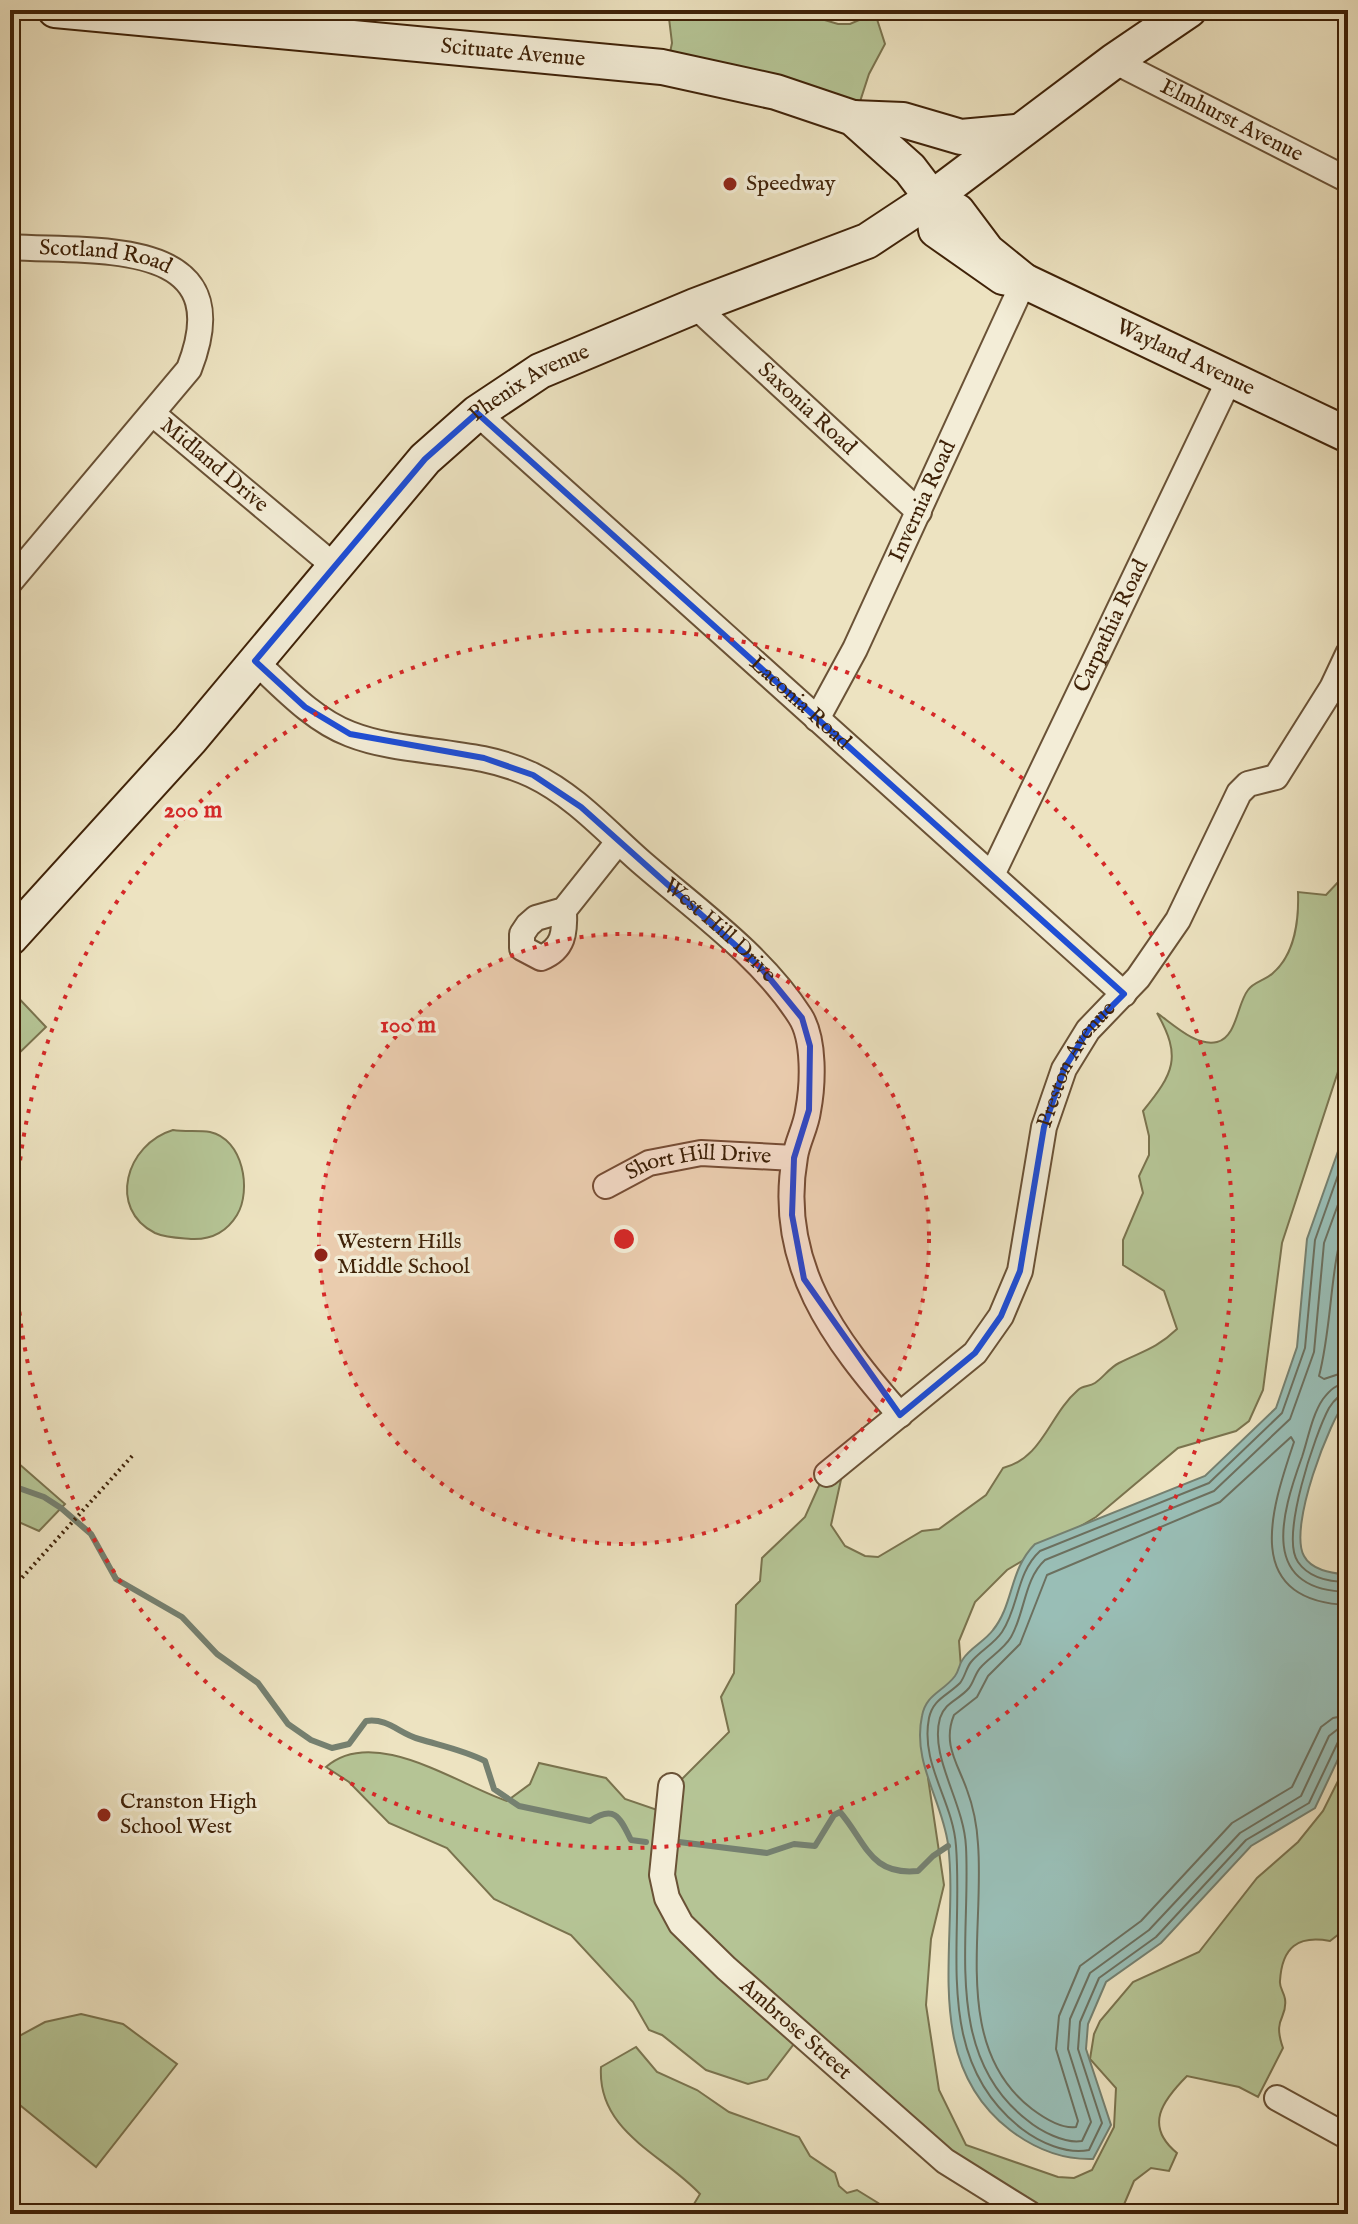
<svg xmlns="http://www.w3.org/2000/svg" width="1358" height="2224" viewBox="0 0 1358 2224" font-family="'IM FELL English',serif">
	<style>
		.green { fill: #b5c495; stroke: #7a734e; stroke-width: 2 }
		.water { fill: #99beb6; stroke: #758070; stroke-width: 2 }
		.lines { fill: none; stroke-linecap: round; stroke-linejoin: round }
		.shore { stroke: #6c705f; stroke-width: 2 }
		.stream { stroke: #758070; stroke-width: 6 }
		.lane-casing { stroke: #6a5236; stroke-width: 16 }
		.street-casing { stroke: #6a5236; stroke-width: 28 }
		.secondary-casing { stroke: #3f2208; stroke-width: 38 }
		.path { stroke: #3f2208; stroke-width: 4; stroke-dasharray: 2 4; stroke-linecap: butt }
		.lane { stroke: #f3edd7; stroke-width: 12 }
		.street { stroke: #f3edd7; stroke-width: 24 }
		.secondary { stroke: #f3edd7; stroke-width: 34 }
		.marked { fill: none; stroke: #1d4ed8; stroke-width: 6; stroke-linejoin: round }
		.ring { fill: none; stroke: #d62828; stroke-width: 4; stroke-dasharray: 4 8 }
		.poi-dot { fill: #8f2418; stroke: #f3edd7; stroke-width: 3 }
		.labels { text-anchor: middle; dominant-baseline: central; stroke-width: 7; stroke-linejoin: round; paint-order: stroke }
		.street-label { font-size: 22px; fill: #3f2208; stroke: #f3edd7 }
		.poi-label { font-size: 22px; fill: #3f2208; stroke: #f3edd7; text-anchor: start }
		.centre { fill: #d62828; stroke: #f3edd7; stroke-width: 4 }
		.ring-label { font-size: 24px; text-anchor: middle; font-weight: bold; fill: #d62828; stroke: #f3edd7; stroke-width: 7; stroke-linejoin: round; paint-order: stroke }
	</style>
	<rect width="100%" height="100%" fill="#ede3c1"/>
	<filter id="stains"><feTurbulence type="fractalNoise" baseFrequency=".0025" numOctaves="4"/><feColorMatrix values="0 0 0 0 .2 0 0 0 0 .09 0 0 0 0 .02 0 0 0 .5 -.17"/></filter>
	<radialGradient id="worn" r=".72"><stop offset=".6" stop-color="#630" stop-opacity="0"/><stop offset="1" stop-color="#630" stop-opacity=".3"/></radialGradient>
	<g class="green">
		<polygon points="668,10 791,10 838,24 850,24 875,13 885,44 869,74 854,120 666,72 672,43"/>
		<path d="M 1341,879 L 1348,882 L 1348,1041 L 1282,1243 L 1263,1390 L 1249,1421 L 1236,1431 L 1178,1448 L 1096,1517 L 1007,1570 L 975,1602 L 959,1641 L 965,1721 L 928,1778 L 944,1885 L 931,1939 L 926,2005 L 939,2090 L 966,2145 L 1058,2177 L 1074,2178 L 1092,2170 L 1114,2127 L 1116,2088 L 1090,2059 L 1094,2034 L 1100,2021 L 1133,1982 L 1199,1952 L 1257,1878 L 1298,1842 L 1323,1811 L 1348,1761 L 1348,1927 L 1330,1941 C 1298,1935 1282,1947 1280,1981 C 1279,1987 1284,1992 1285,1999 C 1288,2019 1272,2017 1283,2048 L 1258,2097 L 1239,2087 L 1187,2076 C 1162,2101 1144,2126 1177,2153 L 1169,2171 L 1151,2168 L 1134,2181 L 1120,2214 L 1017,2214 L 797,2040 L 767,2079 L 748,2084 L 706,2070 L 662,2035 L 649,2030 L 633,2002 L 571,1935 L 494,1899 L 447,1848 L 389,1823 L 349,1782 L 326,1767 C 374,1725 457,1784 507,1801 L 530,1784 L 539,1763 L 606,1778 L 625,1799 L 663,1812 L 674,1787 L 729,1732 L 721,1697 L 734,1673 L 736,1605 L 760,1581 L 762,1558 L 805,1517 L 822,1479 L 842,1475 L 831,1525 L 845,1546 L 865,1556 L 878,1557 L 922,1531 L 939,1529 L 986,1495 L 1003,1468 C 1043,1458 1049,1415 1078,1390 C 1083,1385 1089,1387 1095,1383 C 1103,1378 1109,1368 1119,1363 C 1143,1351 1156,1349 1177,1329 L 1164,1291 L 1123,1265 L 1123,1240 L 1143,1193 L 1139,1176 L 1149,1155 L 1149,1136 L 1143,1111 C 1174,1073 1182,1057 1157,1013 C 1173,1024 1196,1047 1217,1042 C 1237,1037 1237,1004 1248,990 C 1253,982 1266,980 1273,973 C 1295,954 1299,919 1298,892 L 1326,895 Z"/>
		<polygon points="10,989 46,1027 10,1062"/>
		<path d="M 173,1130 C 185,1132 199,1130 210,1132 C 243,1139 252,1190 237,1215 C 226,1233 211,1240 191,1239 C 179,1238 167,1238 155,1233 C 107,1209 126,1144 173,1130 Z"/>
		<polygon points="10,1456 65,1504 39,1531 21,1523 10,1524"/>
		<polygon points="81,2014 123,2024 177,2064 96,2167 10,2097 10,2041 45,2022"/>
		<path d="M 636,2047 L 657,2072 L 697,2090 L 729,2112 L 799,2137 L 810,2156 L 835,2173 L 839,2186 L 847,2193 L 857,2190 L 896,2214 L 688,2214 L 700,2194 C 663,2154 597,2132 601,2067 Z"/>
	</g>
	<path class="water" d="M 1348,1123 L 1348,1397 C 1329,1421 1288,1528 1304,1556 C 1312,1571 1333,1573 1348,1575 L 1348,1738 L 1315,1808 L 1251,1846 L 1161,1943 L 1106,1982 L 1088,2024 L 1086,2049 L 1111,2125 L 1093,2159 C 1061,2160 1035,2149 1010,2130 C 918,2059 960,1940 948,1844 C 942,1800 912,1762 922,1716 C 926,1694 943,1692 955,1676 C 959,1671 959,1664 963,1659 C 970,1648 985,1641 993,1630 C 1014,1604 1009,1570 1035,1544 L 1205,1476 L 1276,1408 L 1297,1347 L 1307,1239 Z"/>
	<g class="lines">
		<g class="shore">
			<path d="M 1348,1147 L 1315,1240 L 1305,1348 L 1282,1413 L 1209,1483 L 1040,1551 C 1016,1573 1019,1607 1002,1632 C 994,1644 980,1651 971,1662 C 966,1668 965,1677 960,1683 C 947,1696 933,1699 929,1718 C 920,1764 953,1801 956,1846 C 964,1945 931,2059 1022,2129 C 1039,2142 1067,2155 1089,2150 L 1102,2123 L 1078,2049 L 1080,2022 L 1099,1978 L 1156,1937 L 1246,1840 L 1309,1803 L 1338,1742 L 1348,1737"/>
			<path d="M 1348,1177 L 1324,1243 L 1314,1352 L 1290,1419 L 1214,1491 L 1045,1560 C 1024,1579 1025,1613 1011,1637 C 1004,1649 990,1657 981,1667 C 975,1673 974,1682 969,1688 C 959,1700 945,1702 940,1718 C 929,1757 964,1802 966,1847 C 971,1940 942,2054 1027,2120 C 1040,2131 1065,2144 1082,2141 L 1091,2122 L 1068,2049 L 1070,2019 L 1090,1973 L 1149,1930 L 1240,1833 L 1301,1796 L 1329,1736 L 1338,1729 L 1348,1727"/>
			<path d="M 1348,1212 C 1329,1265 1333,1322 1319,1376 L 1324,1379 L 1348,1371"/>
			<path d="M 1348,1383 C 1336,1384 1330,1390 1323,1399 C 1312,1415 1308,1439 1302,1457 C 1281,1515 1259,1590 1348,1592"/>
			<path d="M 1348,1393 C 1340,1394 1334,1400 1329,1408 C 1315,1434 1280,1537 1298,1562 C 1309,1578 1330,1582 1348,1582"/>
			<path d="M 1348,1605 C 1241,1601 1271,1510 1294,1442 L 1291,1437 L 1220,1502 L 1047,1575 L 1020,1644 L 988,1676 L 977,1697 L 954,1715 C 942,1744 958,1764 967,1790 C 973,1806 977,1827 978,1844 C 985,1932 951,2047 1032,2109 C 1044,2118 1062,2129 1076,2127 L 1078,2121 L 1056,2049 L 1059,2016 L 1080,1966 L 1141,1921 L 1232,1823 L 1292,1787 L 1321,1727 L 1333,1718 L 1348,1715"/>
		</g>
		<g class="stream">
			<path d="M 10,1485 L 44,1497 L 61,1508 L 91,1534 L 116,1579 L 182,1617 L 217,1654 L 258,1683 L 288,1724 L 311,1740 L 332,1748 L 349,1744 L 366,1721 C 389,1718 398,1733 419,1739 C 442,1746 463,1750 485,1761 L 494,1789 L 519,1806 L 590,1821 C 615,1804 620,1818 631,1840 L 646,1842"/>
			<path d="M 679,1842 L 767,1853 L 794,1844 L 815,1846 L 834,1815 L 840,1812 C 866,1842 870,1876 918,1871 L 933,1856 L 948,1846"/>
		</g>
		<g class="lane-casing">
			<polyline id="lane" points="318,30 323,10"/>
		</g>
		<g class="street-casing">
			<g id="street">
				<path id="s1" d="M 1114,61 L 1348,180"/>
				<path id="s2" d="M 10,247 C 94,253 242,235 189,369 L 10,582"/>
				<path id="s3" d="M 695,306 L 919,512"/>
				<path id="s4" d="M 477,413 L 1124,994"/>
				<path id="s5" d="M 153,414 L 333,565"/>
				<path id="s6" d="M 255,661 C 283,687 313,720 350,734 C 406,756 474,747 532,775 C 574,795 606,831 640,861 C 695,909 761,955 800,1016 C 815,1039 813,1085 808,1111 C 806,1127 797,1142 795,1157 C 776,1263 834,1340 900,1415"/>
				<path id="s7" d="M 817,719 L 855,649 L 1024,281"/>
				<path id="s8" d="M 992,875 L 1230,378"/>
				<path d="M 564,910 C 565,932 564,949 541,958 L 522,948 L 522,934 L 528,925 L 536,918 L 564,910 L 618,842"/>
				<path id="s9" d="M 606,1186 L 649,1163 L 701,1153 L 794,1158"/>
				<path id="s10" d="M 827,1474 L 975,1353 L 1001,1316 L 1020,1271 L 1044,1127 L 1064,1069 L 1088,1030 L 1138,978 L 1178,920 L 1239,793 L 1248,784 L 1276,777 L 1332,688 L 1348,654"/>
				<path id="s11" d="M 671,1786 L 662,1875 L 667,1898 L 681,1924 L 726,1968 L 945,2161 L 1030,2214"/>
				<polyline points="1277,2098 1348,2137"/>
			</g>
		</g>
		<g class="secondary-casing">
			<g id="secondary">
				<path id="s12" d="M 55,10 L 662,67 L 776,92 L 853,118 L 910,169 L 932,198 L 957,211 L 987,251 L 1024,281"/>
				<polyline points="853,118 903,120 961,137 1016,132"/>
				<path id="s13" d="M 932,198 L 936,230 L 1003,277 L 1024,281 L 1348,435"/>
				<path id="s14" d="M 10,938 L 190,740 L 425,459 L 477,413 L 540,371 L 695,306 L 867,241 L 932,198 L 1114,61 L 1189,10"/>
			</g>
		</g>
		<polyline class="path" points="10,1591 133,1455"/>
		<use href="#lane" class="lane"/>
		<use href="#street" class="street"/>
		<use href="#secondary" class="secondary"/>
	</g>
	<path class="marked" d="M 477,413 L 1124,994 L 1088,1030 L 1064,1069 L 1044,1127 L 1020,1271 L 1001,1316 L 975,1353 L 900,1415 L 804,1279 L 792,1215 L 794,1158 L 809,1110 L 810,1046 L 802,1018 L 762,969 L 581,807 L 533,775 L 484,758 L 350,734 L 305,707 L 255,661 L 425,459 Z"/>
	<circle cx="624" cy="1239" r="305" fill="#d62828" fill-opacity=".12"/>
	<g class="ring">
		<circle cx="624" cy="1239" r="305"/>
		<circle cx="624" cy="1239" r="609"/>
	</g>
	<g class="poi-dot">
		<circle cx="730" cy="184" r="8"/>
		<circle cx="321" cy="1255" r="8"/>
		<circle cx="104" cy="1815" r="8"/>
	</g>
	<g class="labels">
		<g class="street-label">
			<text stroke="none"><textPath href="#s12" startOffset="460">Scituate Avenue</textPath></text>
			<text stroke="none"><textPath href="#s1" startOffset="132">Elmhurst Avenue</textPath></text>
			<text stroke="none"><textPath href="#s2" startOffset="96">Scotland Road</textPath></text>
			<text stroke="none"><textPath href="#s13" startOffset="314">Wayland Avenue</textPath></text>
			<text stroke="none"><textPath href="#s14" startOffset="764">Phenix Avenue</textPath></text>
			<text stroke="none"><textPath href="#s3" startOffset="152">Saxonia Road</textPath></text>
			<text stroke="none"><textPath href="#s5" startOffset="80">Midland Drive</textPath></text>
			<text stroke="none"><textPath href="#s7" startOffset="242">Invernia Road</textPath></text>
			<text stroke="none"><textPath href="#s8" startOffset="276">Carpathia Road</textPath></text>
			<text stroke="none"><textPath href="#s4" startOffset="434">Laconia Road</textPath></text>
			<text stroke="none"><textPath href="#s6" startOffset="552">West Hill Drive</textPath></text>
			<text stroke="none"><textPath href="#s10" startOffset="502">Preston Avenue</textPath></text>
			<text stroke="none"><textPath href="#s9" startOffset="98">Short Hill Drive</textPath></text>
			<text stroke="none"><textPath href="#s11" startOffset="298">Ambrose Street</textPath></text>
		</g>
		<g class="poi-label">
			<text x="746" y="184">Speedway</text>
			<text x="337" y="1242">Western Hills<tspan x="337" dy="25">Middle School</tspan></text>
			<text x="120" y="1802">Cranston High<tspan x="120" dy="25">School West</tspan></text>
		</g>
	</g>
	<circle cx="624" cy="1239" r="12" class="centre"/>
	<g class="ring-label">
		<text x="193" y="817">200 m</text>
		<text x="408" y="1032">100 m</text>
	</g>
	<rect width="1358" height="2224" fill="none" stroke="#ede3c1" stroke-width="40"/>
	<rect x="12" y="12" width="1334" height="2200" fill="none" stroke="#3f2208" stroke-width="4"/>
	<rect x="20" y="20" width="1318" height="2184" fill="none" stroke="#3f2208" stroke-width="2"/>
	<rect width="100%" height="100%" filter="url(#stains)"/>
	<rect width="100%" height="100%" fill="url(#worn)"/>
</svg>
